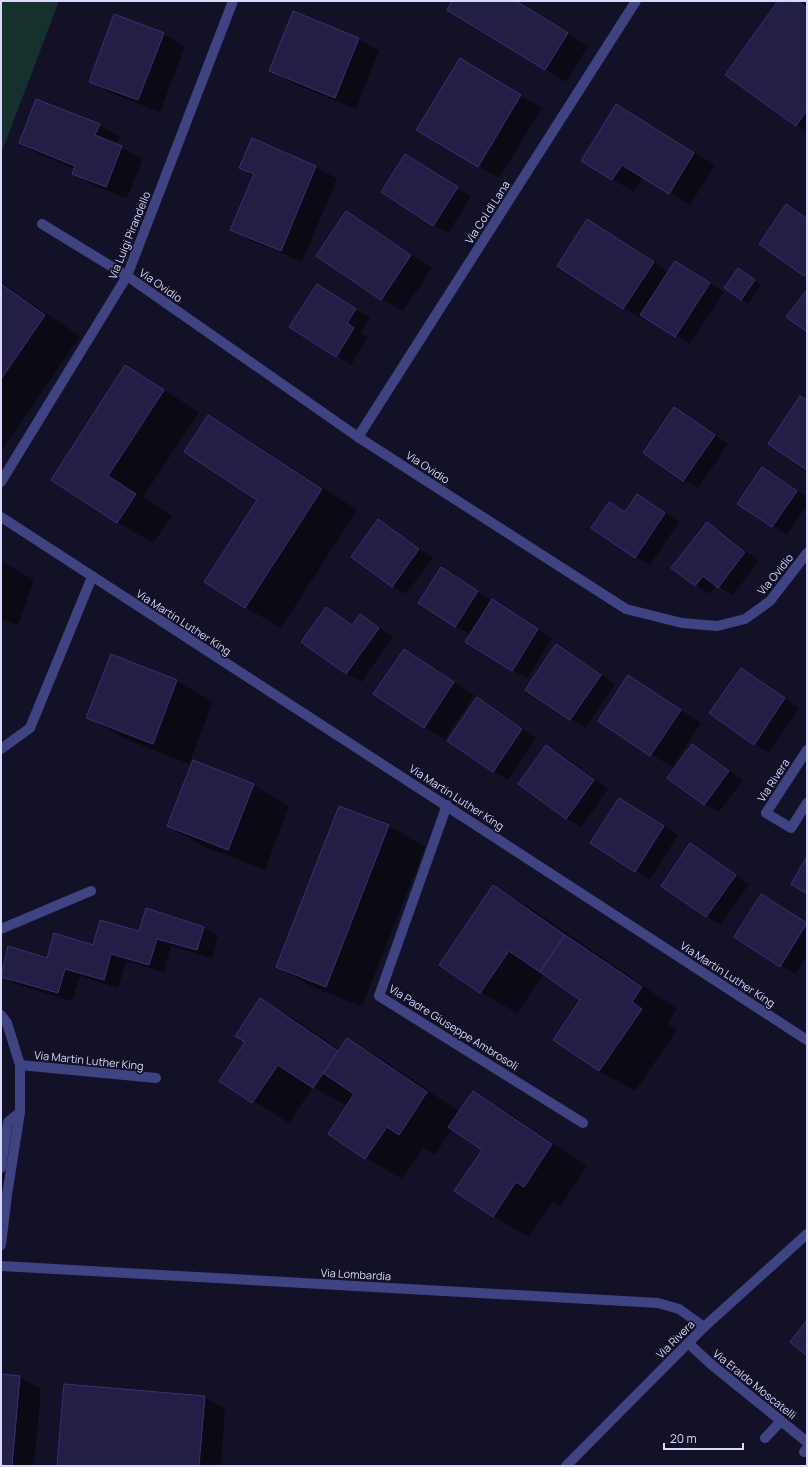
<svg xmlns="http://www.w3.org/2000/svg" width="808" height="1467" viewBox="0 0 808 1467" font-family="Manrope,sans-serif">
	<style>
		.green { fill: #15302d }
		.shadow { fill: #0007 }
		.building { fill: #231e46; stroke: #383271 }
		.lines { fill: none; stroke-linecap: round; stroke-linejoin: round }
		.minor { stroke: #3f4382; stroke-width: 10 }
		.labels { text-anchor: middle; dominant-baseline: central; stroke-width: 3.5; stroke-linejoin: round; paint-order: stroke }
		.street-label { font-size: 11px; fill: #dad9fd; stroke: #131127 }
	</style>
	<rect width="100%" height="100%" fill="#131127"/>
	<polygon class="green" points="1,1 59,1 1,154"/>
	<g class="shadow">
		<polygon points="453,1 515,1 588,46 566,82 545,69"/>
		<polygon points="779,1 799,1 807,6 807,131 797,125"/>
		<polygon points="163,34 185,46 160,112 111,93 90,81"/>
		<polygon points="358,39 379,51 356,109 292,83 271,71"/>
		<polygon points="482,72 542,108 499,178 478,166"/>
		<polygon points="637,118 715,165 690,205 643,177 634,192 582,161"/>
		<polygon points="99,125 120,137 117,145 143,159 127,198 95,186 73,173 75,169 41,155 20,143"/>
		<polygon points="253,140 316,167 337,179 302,262 253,241 232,229 254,176 241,168"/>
		<polygon points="406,155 471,197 448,233 433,225"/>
		<polygon points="786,205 807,218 807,276 805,275"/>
		<polygon points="346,212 432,268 403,311 382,299"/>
		<polygon points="587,220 669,272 690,271 724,292 690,344 647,318 645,320 624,308 558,265"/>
		<polygon points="745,273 761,285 748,304 725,288"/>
		<polygon points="1,283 80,336 2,450 1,449"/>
		<polygon points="331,294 370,318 361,333 368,337 351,365 291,327"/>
		<polygon points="126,366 199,412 143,497 172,516 153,543 117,522 52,479"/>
		<polygon points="675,409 728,444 698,488 683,480"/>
		<polygon points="208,416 244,437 357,510 281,628 245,607 258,499"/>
		<polygon points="776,477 807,497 807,505 787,535 739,503"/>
		<polygon points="610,503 626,513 652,504 679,522 650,565 636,557"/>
		<polygon points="379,521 433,558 406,594 392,586"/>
		<polygon points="707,524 722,532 759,561 733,595 716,585 710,594 695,585"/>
		<polygon points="1,561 34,580 18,625 1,619"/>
		<polygon points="455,577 552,638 527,679 467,641 471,635 419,603"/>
		<polygon points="327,608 353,625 360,615 393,637 361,682 346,673"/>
		<polygon points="557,645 615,684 585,728 527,690"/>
		<polygon points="404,650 474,695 445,739 424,727"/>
		<polygon points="111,656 177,681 213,702 189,764 124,738 88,718"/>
		<polygon points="741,669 799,708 769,752 754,744"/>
		<polygon points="629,676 701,723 672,767 599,721"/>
		<polygon points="477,699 536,738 508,780 493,771"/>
		<polygon points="692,745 743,780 719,812 705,804"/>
		<polygon points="546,746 561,754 608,789 581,827 566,818"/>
		<polygon points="253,785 289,806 265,870 205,847 169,826"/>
		<polygon points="620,799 678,835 650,879 592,842"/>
		<polygon points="340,807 389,826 425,847 362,1007 313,987 277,967"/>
		<polygon points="690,844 749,884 721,925 662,886"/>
		<polygon points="493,887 529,907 677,1009 667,1024 677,1030 635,1091 599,1071 582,1000 544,974 517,1013 481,992 440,964"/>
		<polygon points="775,903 807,923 807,956 795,974 735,936"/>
		<polygon points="204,928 218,936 212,958 171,946 164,972 126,961 118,988 80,976 72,1001 15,984 1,976 9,948 48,959 140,933"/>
		<polygon points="260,999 296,1020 340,1050 347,1039 383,1060 460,1112 473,1092 509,1113 587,1166 560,1207 553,1202 529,1237 493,1216 456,1191 483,1149 452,1129 435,1155 423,1148 402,1179 366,1158 329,1133 347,1106 313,1087 289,1123 220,1080 246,1042"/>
		<polygon points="1,1375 20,1377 41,1389 34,1466 1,1466"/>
		<polygon points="204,1397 225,1409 221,1466 58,1466"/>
	</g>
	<g class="building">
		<polygon points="452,1 516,1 568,33 545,70 447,10"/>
		<polygon points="778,1 798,1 807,8 807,110 796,126 725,75"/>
		<polygon points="293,11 359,38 335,98 269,71"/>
		<polygon points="114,14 164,33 138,100 89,82"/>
		<polygon points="460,58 521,95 478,167 416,130"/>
		<polygon points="36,99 100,124 95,135 122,146 106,187 72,174 75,166 19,143"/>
		<polygon points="616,104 694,153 669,194 622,165 612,180 581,161"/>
		<polygon points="252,138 316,166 281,251 230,230 254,174 239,168"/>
		<polygon points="405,154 458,187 433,226 381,192"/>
		<polygon points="786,204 807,219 807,272 804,276 759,244"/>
		<polygon points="346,211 411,255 381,300 316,256"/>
		<polygon points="587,219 654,262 623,309 557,266"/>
		<polygon points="675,261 710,283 675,337 640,315"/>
		<polygon points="738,268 755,280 741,300 724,288"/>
		<polygon points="1,284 45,315 1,379"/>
		<polygon points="317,284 356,309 347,323 354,328 336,357 289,327"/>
		<polygon points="807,290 807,332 786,317"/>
		<polygon points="125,365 164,390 108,476 136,494 117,523 51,480"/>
		<polygon points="800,396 807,400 807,470 768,444"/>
		<polygon points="674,407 715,435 683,481 643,453"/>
		<polygon points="208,415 322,489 245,608 204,582 257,500 184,452"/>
		<polygon points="762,467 797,491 772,527 737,504"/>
		<polygon points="637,494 665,513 635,558 591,528 609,502 625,512"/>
		<polygon points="378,519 419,549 392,587 351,557"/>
		<polygon points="707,522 745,552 718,588 703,576 695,586 671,568"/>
		<polygon points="441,567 478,591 455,627 418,603"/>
		<polygon points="492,599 538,629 512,671 465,642"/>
		<polygon points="326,607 352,625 360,614 379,628 346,674 301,642"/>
		<polygon points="556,644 601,675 570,720 525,690"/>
		<polygon points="404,649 454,682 424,728 373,694"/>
		<polygon points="111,654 177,680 153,744 86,718"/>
		<polygon points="741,668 785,698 754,745 709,713"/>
		<polygon points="628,675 681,710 650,756 598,721"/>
		<polygon points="477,697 522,729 493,772 447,741"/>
		<polygon points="692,744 729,771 704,805 667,778"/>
		<polygon points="546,745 594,780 566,819 518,784"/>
		<polygon points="193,760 254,784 228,850 167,826"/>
		<polygon points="619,798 664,826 635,872 590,843"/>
		<polygon points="339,806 389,825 326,987 276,967"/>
		<polygon points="690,843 736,875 706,917 661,886"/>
		<polygon points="807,856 807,894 791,884"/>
		<polygon points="493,885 565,935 540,972 509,951 480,993 439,965"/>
		<polygon points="761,894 807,923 780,967 734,937"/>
		<polygon points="146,908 204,927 197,950 157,939 149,965 111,954 104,980 65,969 58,993 1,977 8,946 47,958 54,933 93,945 100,920 139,931"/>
		<polygon points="565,935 642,987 632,1002 642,1009 599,1071 553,1040 580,1000 540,972"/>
		<polygon points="260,998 338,1051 313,1088 278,1065 252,1103 219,1081 245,1042 235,1036"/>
		<polygon points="347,1038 427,1092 399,1135 387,1127 365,1159 328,1134 354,1094 323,1073"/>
		<polygon points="473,1091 552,1144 524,1187 516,1182 493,1217 454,1191 482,1150 448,1127"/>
		<polygon points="807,1320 807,1356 790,1342"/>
		<polygon points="1,1374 20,1376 12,1466 1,1466"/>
		<polygon points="64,1384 205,1396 199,1466 57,1466"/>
	</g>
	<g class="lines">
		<g class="minor">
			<polyline points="42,224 127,276 358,437 626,609 682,623 717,626 745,619 770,601 807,553"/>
			<polyline points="358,437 636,1"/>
			<polyline points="1,482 127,276 233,1"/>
			<polyline points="1,517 807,1040"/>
			<polyline points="1,749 30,728 92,577"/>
			<polyline points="807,750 766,813 791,828 807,803"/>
			<polyline points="447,805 379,996 583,1123"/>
			<polyline points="1,929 91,891"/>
			<polyline points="1,1015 7,1023 20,1065 20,1112 7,1195 1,1245"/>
			<polyline points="20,1065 156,1078"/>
			<polyline points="1,1168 8,1122 20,1112"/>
			<polyline points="1,1266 658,1303 679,1309 704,1327"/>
			<polyline points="688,1343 712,1365 807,1442"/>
			<polyline points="765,1438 781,1421"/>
			<polyline points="804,1452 807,1448"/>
			<polyline points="566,1466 704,1327 807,1234"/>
		</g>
	</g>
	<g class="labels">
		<g class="street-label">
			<text transform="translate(487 212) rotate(-57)">Via Col di Lana</text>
			<text transform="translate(129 235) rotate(-68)">Via Luigi Pirandello</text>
			<text transform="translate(161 285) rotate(35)">Via Ovidio</text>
			<text transform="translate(428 467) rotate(33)">Via Ovidio</text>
			<text transform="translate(775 574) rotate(-51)">Via Ovidio</text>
			<text transform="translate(184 622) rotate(33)">Via Martin Luther King</text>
			<text transform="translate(773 780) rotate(-57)">Via Rivera</text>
			<text transform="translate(457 797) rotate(33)">Via Martin Luther King</text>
			<text transform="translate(728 974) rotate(33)">Via Martin Luther King</text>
			<text transform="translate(454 1027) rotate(32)">Via Padre Giuseppe Ambrosoli</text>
			<text transform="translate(89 1060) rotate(6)">Via Martin Luther King</text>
			<text transform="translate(356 1274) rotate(3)">Via Lombardia</text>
			<text transform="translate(675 1339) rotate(-45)">Via Rivera</text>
			<text transform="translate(755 1384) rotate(39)">Via Eraldo Moscatelli</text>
		</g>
	</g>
	<rect width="808" height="1467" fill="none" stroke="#dad9fd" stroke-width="4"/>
	<path d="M664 1443v6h79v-6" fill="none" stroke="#dad9fd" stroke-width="2"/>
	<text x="670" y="1443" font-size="12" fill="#dad9fd" stroke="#131127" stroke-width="3" paint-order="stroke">20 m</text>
</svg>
